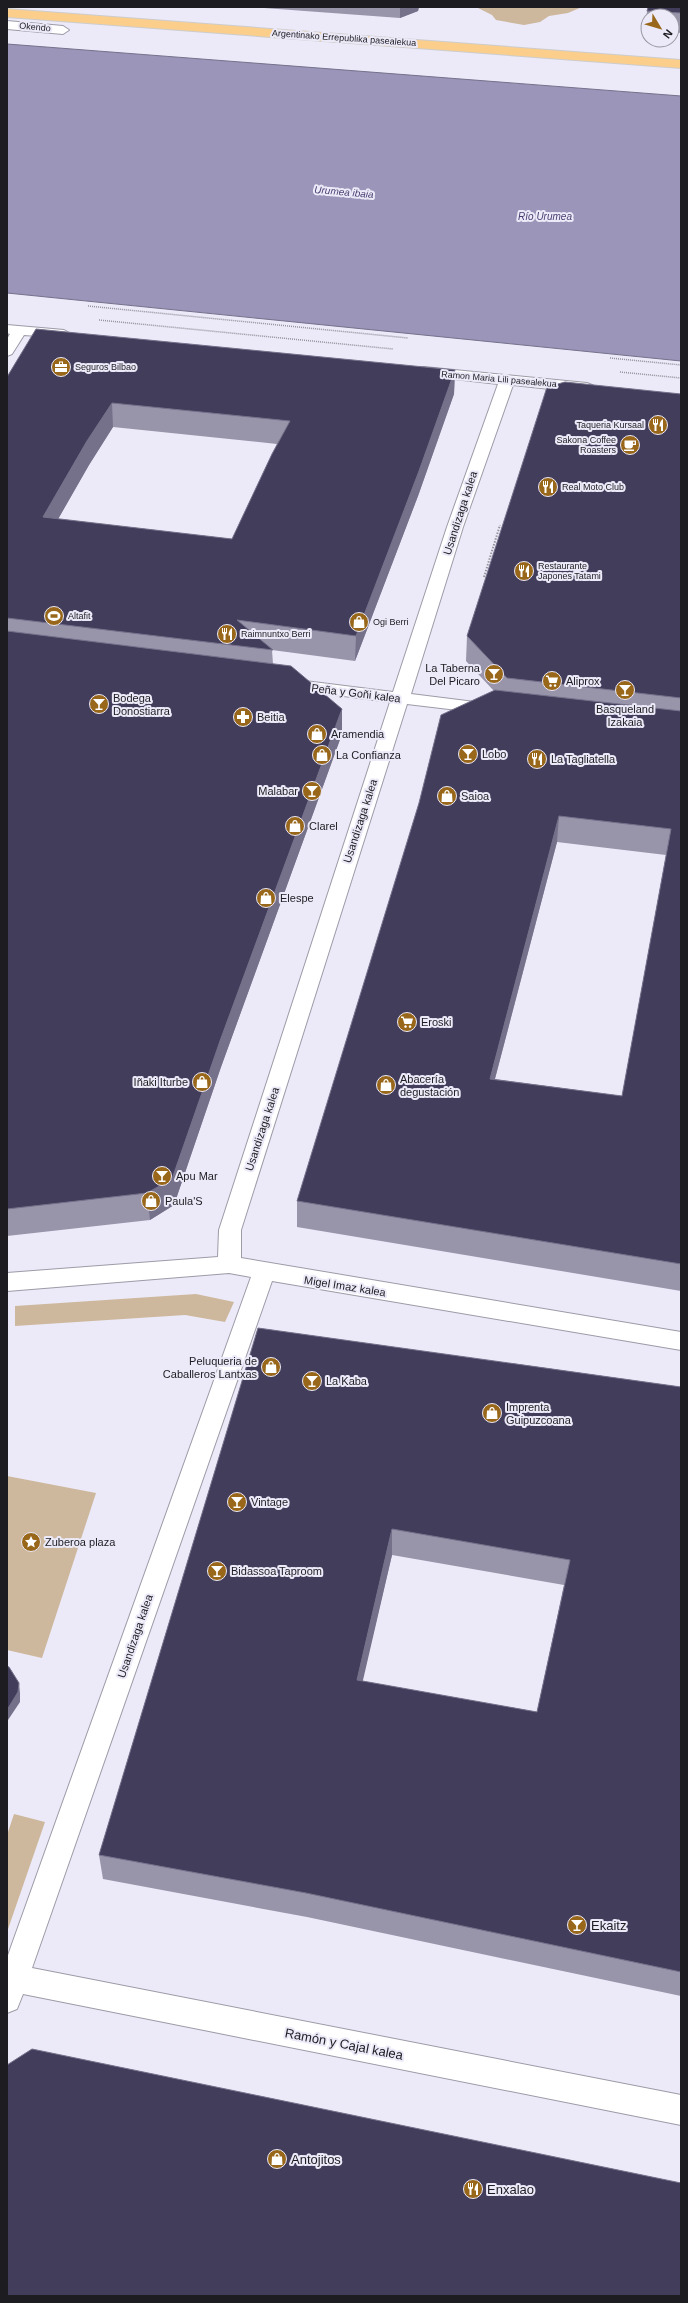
<svg xmlns="http://www.w3.org/2000/svg" width="688" height="2303" viewBox="0 0 688 2303" font-family="Helvetica,sans-serif">
	<style>
		.green { fill: #cdb89d }
		.water { fill: #9a95b9; stroke: #74718b }
		.lines { fill: none; stroke-linecap: round; stroke-linejoin: round }
		.minor-casing { stroke: #9c9ba7; stroke-width: 2 }
		.major-casing { stroke: #cdcdce; stroke-width: 2 }
		.path-far1 { stroke: #93919b; stroke-width: 1.5; stroke-dasharray: 1 1; stroke-linecap: butt }
		.path { stroke: #93919b; stroke-width: 2; stroke-dasharray: 1.5 1.5; stroke-linecap: butt }
		.minor { fill: #fff; fill-rule: evenodd }
		.major { fill: #fbce8b; fill-rule: evenodd }
		.wall { fill: #9894aa; fill-rule: evenodd }
		.shaded-wall { fill: #76718b }
		.building { fill: #433d5c; stroke: #76718b; fill-rule: evenodd }
		.labels { text-anchor: middle; dominant-baseline: central; stroke-width: 4; stroke-linejoin: round; paint-order: stroke }
		.far-street-label { font-size: 9px; fill: #1d1c21; stroke: #eceaf8 }
		.far-poi-label { font-size: 9px; fill: #1d1c21; stroke: #eceaf8; text-anchor: start }
		.far-water-label { font-size: 10px; font-style: italic; fill: #493e70; stroke: #eceaf8 }
		.street-label { font-size: 11px; fill: #1d1c21; stroke: #eceaf8 }
		.poi-label { font-size: 11px; fill: #1d1c21; stroke: #eceaf8; text-anchor: start }
		.near-poi-label { font-size: 13px; fill: #1d1c21; stroke: #eceaf8; text-anchor: start }
		.near-street-label { font-size: 13px; fill: #1d1c21; stroke: #eceaf8 }
	</style>
	<rect width="100%" height="100%" fill="#eceaf8"/>
	<g class="green">
		<polygon points="476,7 582,7 568,13 549,16 540,22 524,25 496,20 492,15"/>
		<polygon points="196,1294 234,1302 225,1322 185,1315 15,1326 15,1306"/>
		<polygon points="7,1476 96,1493 42,1658 7,1650"/>
		<polygon points="14,1814 45,1822 7,1932 7,1835"/>
	</g>
	<polygon class="water" points="7,44 681,96 681,361 7,293"/>
	<g class="lines">
		<g class="minor-casing">
			<g id="minor">
				<polygon points="7,21 63,26 69,30 63,34 7,29"/>
				<polygon points="7,325 64,330 71,334 64,338 24,335 12,354 7,356 7,339 10,334 7,333"/>
				<polygon points="424,367 587,383 592,385 595,388 592,391 587,393 513,385 463,527 411,694 491,704 497,705 500,709 497,713 491,714 407,704 241,1230 241,1258 681,1332 681,1350 272,1281 32,1968 681,2095 681,2125 23,1994 17,2009 7,2013 7,1958 251,1277 229,1273 7,1291 7,1273 218,1257 219,1230 390,702 289,689 283,688 280,684 283,680 289,679 393,692 447,527 498,384 419,375 416,372 419,369"/>
			</g>
		</g>
		<g class="major-casing">
			<polygon id="major" points="7,9 681,60 681,68 7,17"/>
		</g>
		<g class="path-far1">
			<polyline points="88,306 408,338"/>
			<polyline points="99,320 393,349"/>
			<polyline points="610,358 681,365"/>
			<polyline points="620,372 681,378"/>
		</g>
		<polyline class="path" points="484,577 500,525"/>
		<use href="#minor" class="minor"/>
		<use href="#major" class="major"/>
	</g>
	<g class="wall">
		<polygon points="251,7 419,7 418,11 400,18"/>
		<polygon points="681,7 681,33 672,32 672,16 648,16 648,30 645,30 647,11"/>
		<path d="M 455,370 L 454,394 L 418,496 L 355,661 L 272,650 L 273,664 L 342,709 L 342,734 L 221,1067 L 174,1205 L 150,1220 L 7,1236 L 7,377 ZM 113,427 L 277,444 L 232,539 L 58,519 L 89,465 Z"/>
		<path d="M 681,394 L 681,1291 L 297,1227 L 297,1201 L 494,691 L 466,661 L 467,636 ZM 557,842 L 666,855 L 622,1096 L 495,1079 Z"/>
		<path d="M 258,1328 L 681,1387 L 681,1996 L 307,1917 L 103,1879 L 99,1855 ZM 392,1555 L 564,1585 L 537,1712 L 362,1681 Z"/>
	</g>
	<g class="shaded-wall">
		<polygon points="400,7 419,7 418,11 400,18"/>
		<polygon points="455,370 454,394 418,496 355,661 356,636"/>
		<polygon points="112,403 113,427 89,465 45,542 43,517 87,441"/>
		<polygon points="342,709 342,734 221,1067 174,1205 150,1220 147,1193 220,1041"/>
		<polygon points="559,816 557,842 488,1105 490,1079"/>
		<polygon points="392,1529 392,1555 357,1706 357,1680"/>
		<polygon points="19,1683 20,1693 20,1702 8,1720 7,1721 7,1710"/>
	</g>
	<g class="building">
		<polygon points="648,7 681,7 681,13 647,11"/>
		<path d="M 36,329 L 455,370 L 419,471 L 356,636 L 237,620 L 273,650 L 7,618 L 7,377 ZM 112,403 L 290,421 L 272,454 L 232,539 L 43,517 L 87,441 Z"/>
		<polygon points="565,382 681,394 681,698 507,678 467,636 547,387"/>
		<polygon points="7,631 291,666 342,709 220,1041 172,1179 147,1193 7,1209"/>
		<path d="M 495,690 L 681,711 L 681,1264 L 297,1201 L 419,803 L 441,715 ZM 559,816 L 671,829 L 622,1096 L 490,1079 Z"/>
		<path d="M 258,1328 L 681,1387 L 681,1972 L 306,1893 L 99,1855 ZM 392,1529 L 570,1560 L 537,1712 L 357,1680 Z"/>
		<polygon points="7,1666 9,1667 19,1683 18,1692 7,1710"/>
		<polygon points="32,2049 681,2183 681,2296 7,2296 7,2065"/>
	</g>
	<defs>
		<g id="office-disc" transform="scale(1)"><circle r="9.5" fill="#986719" stroke="#eceaf8"/><path d="M-6-3h4V-5.5h4V-3h4V5H-6ZM-1-4.5V-3h2v-1.5ZM-6 0V1H6V0Z" fill="#fff"/></g>
		<g id="restaurant-disc" transform="scale(1)"><circle r="9.5" fill="#986719" stroke="#eceaf8"/><path d="M-5-6h1v4h1v-4h1v4h1v-4h1v5L-1.5 .5V6h-2V.5L-5-1ZM5-6V6H3V1.5H1.5Q1.5-4 5-6Z" fill="#fff"/></g>
		<g id="cafe-disc" transform="scale(1)"><circle r="9.5" fill="#986719" stroke="#eceaf8"/><path d="M-5.5-4.5H6V0H3Q3 3.5 0 3.5H-2.5Q-5.5 3.5-5.5 0ZM3-3.2v2h1.7v-2ZM-6 4.5H4V6H-6Z" fill="#fff"/></g>
		<g id="stadium-disc" transform="scale(1)"><circle r="9.5" fill="#986719" stroke="#eceaf8"/><path d="M0-5a6.5 5 0 1 0 0 10a6.5 5 0 1 0 0-10ZM-3.5-1.8h7v3.6h-7Z" fill="#fff"/></g>
		<g id="shop-disc" transform="scale(1)"><circle r="9.5" fill="#986719" stroke="#eceaf8"/><path d="M-5-2.5h2.3a2.7 3.5 0 0 1 5.4 0H5L5.5 6h-11ZM-1.5-2.5h3a1.5 2.3 0 0 0-3 0Z" fill="#fff"/></g>
		<g id="bar-disc" transform="scale(1)"><circle r="9.5" fill="#986719" stroke="#eceaf8"/><path d="M-6-5H6L.8 .8V4.5H3.5V6h-7V4.5H-.8V.8Z" fill="#fff"/></g>
		<g id="supermarket-disc" transform="scale(1)"><circle r="9.5" fill="#986719" stroke="#eceaf8"/><path d="M-6-5.5h2.5l.6 2H6L4.5 2H-2.5L-4.4-4H-6ZM-1.5 3.2a1.3 1.3 0 1 0 .1 0ZM3 3.2a1.3 1.3 0 1 0 .1 0Z" fill="#fff"/></g>
		<g id="pharmacy-disc" transform="scale(1)"><circle r="9.5" fill="#986719" stroke="#eceaf8"/><path d="M-2-6h4v4h4v4h-4v4h-4v-4h-4v-4h4Z" fill="#fff"/></g>
		<g id="sight-disc" transform="scale(1)"><circle r="9.5" fill="#986719" stroke="#eceaf8"/><path d="M0-6L1.8-2.2L6-1.7L2.9 1.2L3.7 5.4L0 3.3L-3.7 5.4L-2.9 1.2L-6-1.7L-1.8-2.2Z" fill="#fff"/></g>
	</defs>
	<g fill-rule="evenodd">
		<use href="#office-disc" x="61" y="367"/>
		<use href="#restaurant-disc" x="658" y="425"/>
		<use href="#cafe-disc" x="630" y="445"/>
		<use href="#restaurant-disc" x="548" y="487"/>
		<use href="#restaurant-disc" x="524" y="571"/>
		<use href="#stadium-disc" x="54" y="616"/>
		<use href="#shop-disc" x="359" y="622"/>
		<use href="#restaurant-disc" x="227" y="634"/>
		<use href="#bar-disc" x="494" y="674"/>
		<use href="#supermarket-disc" x="552" y="681"/>
		<use href="#bar-disc" x="625" y="690"/>
		<use href="#bar-disc" x="99" y="704"/>
		<use href="#pharmacy-disc" x="243" y="717"/>
		<use href="#shop-disc" x="317" y="734"/>
		<use href="#bar-disc" x="468" y="754"/>
		<use href="#shop-disc" x="322" y="755"/>
		<use href="#restaurant-disc" x="537" y="759"/>
		<use href="#bar-disc" x="312" y="791"/>
		<use href="#shop-disc" x="447" y="796"/>
		<use href="#shop-disc" x="295" y="826"/>
		<use href="#shop-disc" x="266" y="898"/>
		<use href="#supermarket-disc" x="407" y="1022"/>
		<use href="#shop-disc" x="202" y="1082"/>
		<use href="#shop-disc" x="386" y="1085"/>
		<use href="#bar-disc" x="162" y="1176"/>
		<use href="#shop-disc" x="151" y="1201"/>
		<use href="#shop-disc" x="271" y="1367"/>
		<use href="#bar-disc" x="312" y="1381"/>
		<use href="#shop-disc" x="492" y="1413"/>
		<use href="#bar-disc" x="237" y="1502"/>
		<use href="#sight-disc" x="31" y="1542"/>
		<use href="#bar-disc" x="217" y="1571"/>
		<use href="#bar-disc" x="577" y="1925"/>
		<use href="#shop-disc" x="277" y="2159"/>
		<use href="#restaurant-disc" x="473" y="2189"/>
	</g>
	<g class="labels">
		<g class="far-street-label">
			<text transform="translate(35 27) rotate(5)">Okendo</text>
			<text transform="translate(344 38) rotate(4)">Argentinako Errepublika pasealekua</text>
			<text transform="translate(499 379) rotate(5)">Ramon Maria Lili pasealekua</text>
		</g>
		<g class="far-poi-label">
			<text x="75" y="367">Seguros Bilbao</text>
			<text x="644" y="425" text-anchor="end">Taqueria Kursaal</text>
			<text x="616" y="440" text-anchor="end">Sakona Coffee<tspan x="616" dy="10">Roasters</tspan></text>
			<text x="562" y="487">Real Moto Club</text>
			<text x="538" y="566">Restaurante<tspan x="538" dy="10">Japones Tatami</tspan></text>
			<text x="68" y="616">Altafit</text>
			<text x="373" y="622">Ogi Berri</text>
			<text x="241" y="634">Raimnuntxo Berri</text>
		</g>
		<g class="far-water-label">
			<text transform="translate(344 192) rotate(5)">Urumea ibaia</text>
			<text x="545" y="216">Río Urumea</text>
		</g>
		<g class="street-label">
			<text transform="translate(460 513) rotate(-72)">Usandizaga kalea</text>
			<text transform="translate(356 693) rotate(7)">Peña y Goñi kalea</text>
			<text transform="translate(360 821) rotate(-72)">Usandizaga kalea</text>
			<text transform="translate(262 1129) rotate(-72)">Usandizaga kalea</text>
			<text transform="translate(345 1286) rotate(9)">Migel Imaz kalea</text>
			<text transform="translate(135 1636) rotate(-71)">Usandizaga kalea</text>
		</g>
		<g class="poi-label">
			<text x="480" y="668" text-anchor="end">La Taberna<tspan x="480" dy="13">Del Picaro</tspan></text>
			<text x="566" y="681">Aliprox</text>
			<text x="113" y="698">Bodega<tspan x="113" dy="13">Donostiarra</tspan></text>
			<text x="625" y="709" text-anchor="middle">Basqueland<tspan x="625" dy="13">Izakaia</tspan></text>
			<text x="257" y="717">Beitia</text>
			<text x="331" y="734">Aramendia</text>
			<text x="482" y="754">Lobo</text>
			<text x="336" y="755">La Confianza</text>
			<text x="551" y="759">La Tagliatella</text>
			<text x="298" y="791" text-anchor="end">Malabar</text>
			<text x="461" y="796">Saioa</text>
			<text x="309" y="826">Clarel</text>
			<text x="280" y="898">Elespe</text>
			<text x="421" y="1022">Eroski</text>
			<text x="400" y="1079">Abacería<tspan x="400" dy="13">degustación</tspan></text>
			<text x="188" y="1082" text-anchor="end">Iñaki Iturbe</text>
			<text x="176" y="1176">Apu Mar</text>
			<text x="165" y="1201">Paula'S</text>
			<text x="257" y="1361" text-anchor="end">Peluqueria de<tspan x="257" dy="13">Caballeros Lantxas</tspan></text>
			<text x="326" y="1381">La Kaba</text>
			<text x="506" y="1407">Imprenta<tspan x="506" dy="13">Guipuzcoana</tspan></text>
			<text x="251" y="1502">Vintage</text>
			<text x="45" y="1542">Zuberoa plaza</text>
			<text x="231" y="1571">Bidassoa Taproom</text>
		</g>
		<g class="near-poi-label">
			<text x="591" y="1925">Ekaitz</text>
			<text x="291" y="2159">Antojitos</text>
			<text x="487" y="2189">Enxalao</text>
		</g>
		<g class="near-street-label">
			<text transform="translate(344 2044) rotate(11)">Ramón y Cajal kalea</text>
		</g>
	</g>
	<rect width="688" height="2303" fill="none" stroke="#1d1c21" stroke-width="16"/>
	<g transform="translate(660 28) rotate(128)"><circle r="19" fill="#eceaf8" stroke="#9998a2"/>
	<path d="M0-3L7 15L0 10L-7 15Z" fill="#986719"/>
	<text y="-6" font-size="11" font-weight="bold" text-anchor="middle" fill="#1d1c21">N</text>
	</g>
</svg>
